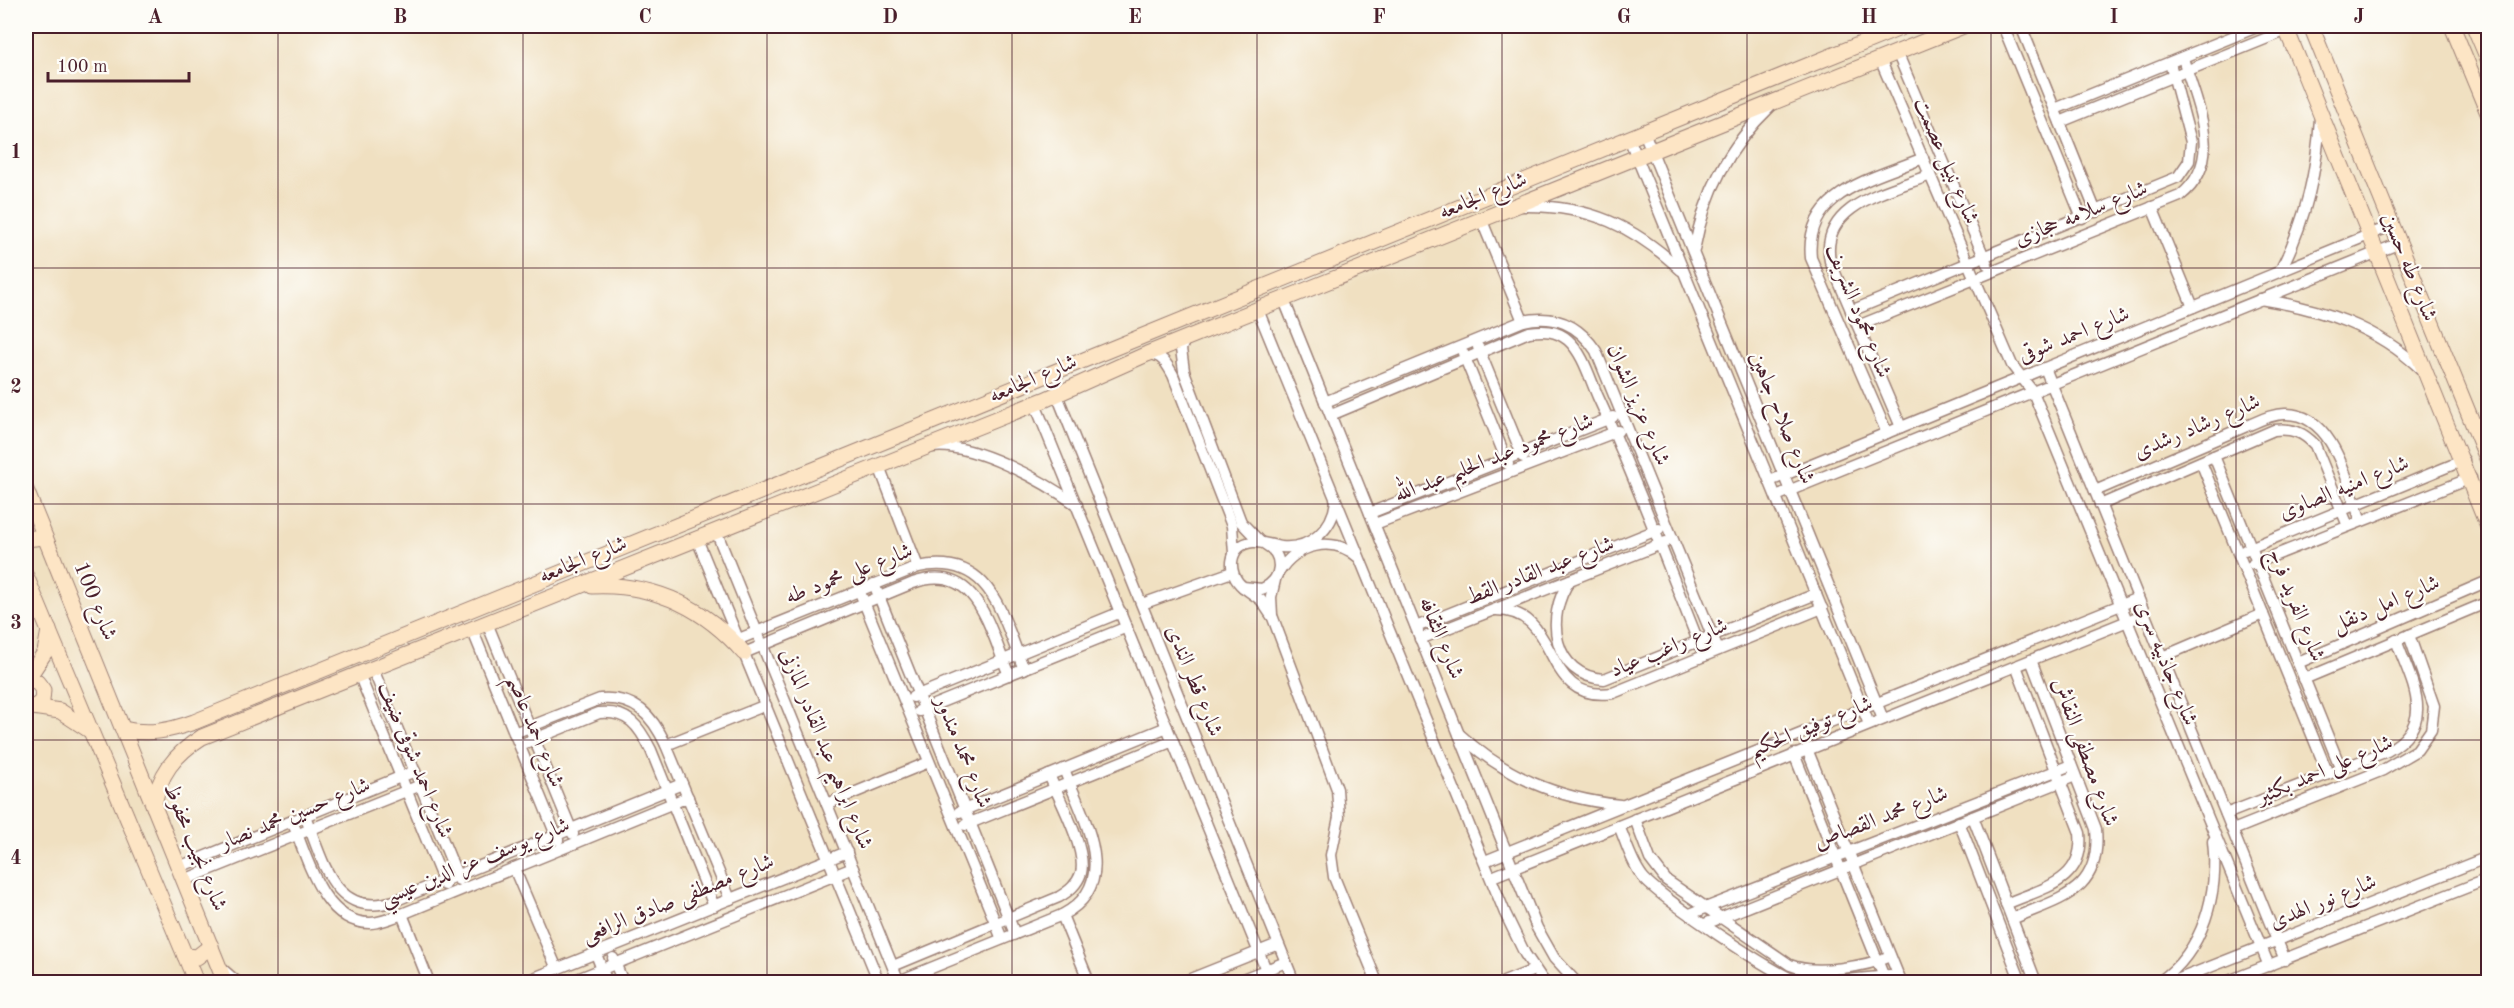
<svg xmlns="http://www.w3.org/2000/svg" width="2514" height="1008" viewBox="0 0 2514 1008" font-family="'Old Standard TT',Amiri,serif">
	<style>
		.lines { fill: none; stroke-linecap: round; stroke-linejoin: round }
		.street-casing { stroke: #9d8076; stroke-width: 13 }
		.secondary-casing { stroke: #9d8076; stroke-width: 17 }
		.highway-casing { stroke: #9d8076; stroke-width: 22 }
		.street { stroke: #fff; stroke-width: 10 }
		.secondary { stroke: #fde5c5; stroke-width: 15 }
		.highway { stroke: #fbbd6e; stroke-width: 20 }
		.grid { fill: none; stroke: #4a1f2b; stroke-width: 1.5; stroke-opacity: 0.55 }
		.labels { text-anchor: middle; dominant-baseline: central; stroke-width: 4.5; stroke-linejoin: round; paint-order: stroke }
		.street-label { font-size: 22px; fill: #4a1f2b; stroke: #fdfcf7 }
		.neatline { fill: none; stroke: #4a1f2b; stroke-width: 2 }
		.grid-label { font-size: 20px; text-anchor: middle; font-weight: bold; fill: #4a1f2b }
	</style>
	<rect width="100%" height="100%" fill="#fdfcf7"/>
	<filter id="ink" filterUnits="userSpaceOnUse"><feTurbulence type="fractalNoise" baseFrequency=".0167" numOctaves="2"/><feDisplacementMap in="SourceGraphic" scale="12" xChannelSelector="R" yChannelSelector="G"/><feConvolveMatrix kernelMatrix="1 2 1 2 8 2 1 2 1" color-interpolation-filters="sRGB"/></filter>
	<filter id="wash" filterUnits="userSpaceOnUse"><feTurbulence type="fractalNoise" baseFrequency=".008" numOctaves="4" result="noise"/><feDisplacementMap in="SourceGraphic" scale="24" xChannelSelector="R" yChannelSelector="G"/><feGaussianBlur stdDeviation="1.35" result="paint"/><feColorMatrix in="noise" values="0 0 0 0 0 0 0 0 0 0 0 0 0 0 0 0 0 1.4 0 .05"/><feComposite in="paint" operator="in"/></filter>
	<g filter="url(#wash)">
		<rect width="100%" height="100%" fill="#f0e0c1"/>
	</g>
	<g filter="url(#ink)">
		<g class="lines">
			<g class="street-casing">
				<g id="street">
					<polyline points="2003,26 2082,218"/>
					<polyline points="2021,26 2096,212"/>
					<polyline points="1897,52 1987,264"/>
					<polyline points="1880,59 2012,365 2033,392 2269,966"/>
					<polyline points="2055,109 2259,26"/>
					<polyline points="2060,122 2287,30"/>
					<polyline points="1644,132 1883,719"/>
					<polyline points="1629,138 1869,724"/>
					<path d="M 1523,206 C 1589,205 1634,226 1681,270"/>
					<polyline points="2152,207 2193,307"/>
					<polyline points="1482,221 1523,321"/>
					<path d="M 1694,250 C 1705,192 1728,147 1771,106"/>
					<path d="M 2280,271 C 2305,223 2317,172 2320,118"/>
					<path d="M 2260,299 C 2322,309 2376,326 2422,370"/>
					<polyline points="1284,300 1537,928 1554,958 1576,982"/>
					<polyline points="1258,310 1505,913 1525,954 1544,982"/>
					<polyline points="1851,311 2178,177 2189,161 2191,142 2170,63"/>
					<path d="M 1858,326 L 2180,196 C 2226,160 2196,104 2183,58"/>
					<polyline points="1185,339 1181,349 1184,371 1241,522 1260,542"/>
					<polyline points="1478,347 1523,457"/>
					<polyline points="1463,353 1508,464"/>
					<path d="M 1147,354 C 1161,353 1167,364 1173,375 L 1232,526 L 1234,553"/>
					<polyline points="2045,368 2285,960"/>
					<polyline points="1057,395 1294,982"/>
					<path d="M 1325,402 L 1523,321 C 1555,314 1578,324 1596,351 L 1718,650"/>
					<polyline points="1035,404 1271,982"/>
					<path d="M 1331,415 L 1529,332 C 1544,330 1556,330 1568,340 C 1583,353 1590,379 1598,397 C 1637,481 1669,569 1704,656"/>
					<path d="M 1901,427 L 1830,261 C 1819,204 1890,191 1930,175"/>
					<path d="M 1887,433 L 1811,258 C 1804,191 1874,179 1923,158"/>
					<path d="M 932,447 C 974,442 1043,481 1077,505"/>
					<polyline points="2214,456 2341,769"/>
					<polyline points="2201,462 2328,774"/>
					<polyline points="879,466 918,567"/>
					<polyline points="1770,481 2393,225"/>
					<path d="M 2095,491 L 2249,425 C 2261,420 2272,414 2285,414 C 2335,413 2347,484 2361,521"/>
					<polyline points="1776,496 2400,243"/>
					<path d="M 2100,505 L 2274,430 C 2292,428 2303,432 2315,445 L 2348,526"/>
					<polyline points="1370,513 1613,417"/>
					<polyline points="1375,524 1618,431"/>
					<polyline points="716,531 899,982"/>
					<polyline points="697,539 879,982"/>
					<path d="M 1265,544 C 1285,555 1283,580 1262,589 L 1243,587 C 1226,574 1228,544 1253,542 C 1263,541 1272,546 1281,547 C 1310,550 1333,529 1336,501"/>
					<polyline points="2245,550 2464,460"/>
					<polyline points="2253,564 2471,478"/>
					<path d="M 1279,572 C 1296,544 1333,535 1358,557"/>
					<path d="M 1570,580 C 1544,617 1553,676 1604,679 L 1816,594"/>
					<polyline points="874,584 1015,934"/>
					<polyline points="1243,587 1261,600 1273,618 1337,789 1339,817 1331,855 1334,877 1377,982"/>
					<polyline points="859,590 1002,939"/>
					<polyline points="1142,604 1232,572"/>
					<path d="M 1494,610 C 1564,608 1538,704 1613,693 L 1822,608"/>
					<polyline points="1272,615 1271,597 1275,580"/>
					<polyline points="487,623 573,834"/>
					<polyline points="1416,627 1659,529"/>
					<polyline points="472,629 558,840"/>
					<path d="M 739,639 L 918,567 C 992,552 1001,615 1024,669"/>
					<polyline points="1420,639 1666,542"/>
					<path d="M 744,653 L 913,583 C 978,560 989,629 1009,675"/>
					<polyline points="2162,657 2263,614"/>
					<polyline points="2298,663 2488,581"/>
					<polyline points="373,669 459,880"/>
					<polyline points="359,674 445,885"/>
					<polyline points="2304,679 2488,602"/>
					<polyline points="913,697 1121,612"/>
					<polyline points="919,711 1127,627"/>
					<path d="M 514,733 L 600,699 C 635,696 652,715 666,745 L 730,899"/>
					<path d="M 1459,734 C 1506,777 1556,798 1620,805"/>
					<path d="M 520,745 L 599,713 C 628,710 639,726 651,750 L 714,906"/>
					<polyline points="666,745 766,705"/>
					<polyline points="1807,749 1901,982"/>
					<polyline points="1794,754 1886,982"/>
					<polyline points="827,804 929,762"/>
					<polyline points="959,812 1167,727"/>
					<path d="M 2226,814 L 2387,751 C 2439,723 2411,682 2396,640"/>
					<path d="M 305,816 C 323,859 333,920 394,901 L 682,784"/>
					<polyline points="1973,817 2036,982"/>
					<path d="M 1635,819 L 1650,859 L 1666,880 L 1790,965 C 1814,975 1866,967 1890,956"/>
					<path d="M 292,821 C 307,856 322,923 370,923 C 380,923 392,918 402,914 L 688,797"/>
					<polyline points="1959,822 2021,982"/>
					<polyline points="965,825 1173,741"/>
					<path d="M 1619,826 C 1626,842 1631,862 1642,876 C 1656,895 1777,977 1800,982"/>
					<polyline points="2233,830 2383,770 2417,750 2431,730 2434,706 2409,635"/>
					<polyline points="1485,861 2138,598"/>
					<polyline points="179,867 415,771"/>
					<polyline points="514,868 557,969"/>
					<polyline points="1492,877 2145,614"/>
					<polyline points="184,880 421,785"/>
					<path d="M 2006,904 C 2042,888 2085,882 2080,833 L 2016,666"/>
					<polyline points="402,914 429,982"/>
					<polyline points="1690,914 2071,765"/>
					<polyline points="1062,915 1089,982"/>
					<path d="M 2012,919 C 2059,898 2102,893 2096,829 L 2031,660"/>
					<polyline points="1705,924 2075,776"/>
					<polyline points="596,954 607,982"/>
					<polyline points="613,958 623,982"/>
					<path d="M 893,966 L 1059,897 C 1069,891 1077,885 1081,873 C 1087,850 1059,798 1049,775"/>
					<polyline points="222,969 237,982"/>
					<path d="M 899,981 L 1062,915 C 1124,883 1082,817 1064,769"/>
					<polyline points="524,982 847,852"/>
					<polyline points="570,982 853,868"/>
					<polyline points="1183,982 1278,944"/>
					<polyline points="1235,982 1286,962"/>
					<polyline points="1504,982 1534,970"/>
					<polyline points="1825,982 1890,976"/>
					<path d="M 2159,982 C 2204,951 2219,893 2213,841"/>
					<polyline points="2172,982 2488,857"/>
					<polyline points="2226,982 2488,879"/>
				</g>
			</g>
			<g class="secondary-casing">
				<g id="secondary">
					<polyline points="2285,26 2488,527"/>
					<polyline points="2311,26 2488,461"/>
					<polyline points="2452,26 2488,113"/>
					<polyline points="2474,26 2488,59"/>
					<polyline points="26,490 225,982"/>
					<polyline points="26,539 44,537"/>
					<polyline points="26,576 196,982"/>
					<path d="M 592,586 C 654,583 704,607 744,653"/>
					<polyline points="26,681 45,652 49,630"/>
					<polyline points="26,681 37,682 43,690 42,701 36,706"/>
					<polyline points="26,706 60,711 89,730"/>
					<path d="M 123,729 C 148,735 169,731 194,722 L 1905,26"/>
					<path d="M 154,807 C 158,775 175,754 202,737 L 1044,400 L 1147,354 L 1963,26"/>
					<polyline points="185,956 197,957 211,946"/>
				</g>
			</g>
			<g class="highway-casing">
				<polyline id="highway" points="26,977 27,982"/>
			</g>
			<use href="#street" class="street"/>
			<use href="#secondary" class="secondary"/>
			<use href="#highway" class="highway"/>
		</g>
	</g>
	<path class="grid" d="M 278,26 L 278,982M 523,26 L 523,982M 767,26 L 767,982M 1012,26 L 1012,982M 1257,26 L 1257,982M 1502,26 L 1502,982M 1747,26 L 1747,982M 1991,26 L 1991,982M 2236,26 L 2236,982M 26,268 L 2488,268M 26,504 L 2488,504M 26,740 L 2488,740"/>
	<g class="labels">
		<g class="street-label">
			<text transform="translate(1946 161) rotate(67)">شارع نبيل عصمت</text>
			<text transform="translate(1483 196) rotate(-22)">شارع الجامعه</text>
			<text transform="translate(2081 214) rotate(-22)">شارع سلامه حجازى</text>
			<text transform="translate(2409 267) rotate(68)">شارع طه حسين</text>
			<text transform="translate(1858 311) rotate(68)">شارع محمود الشريف</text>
			<text transform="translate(2074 335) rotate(-22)">شارع احمد شوقى</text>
			<text transform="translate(1033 379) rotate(-23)">شارع الجامعه</text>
			<text transform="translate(1638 405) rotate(67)">شارع عزيز الشوان</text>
			<text transform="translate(1782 418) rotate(68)">شارع صلاح جاهين</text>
			<text transform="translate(2197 427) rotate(-23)">شارع رشاد رشدى</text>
			<text transform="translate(1494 458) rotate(-21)">شارع محمود عبد الحليم عبد الله</text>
			<text transform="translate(2344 488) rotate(-22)">شارع امنيه الصاوى</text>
			<text transform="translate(583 560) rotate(-22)">شارع الجامعه</text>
			<text transform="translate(1540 571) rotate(-21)">شارع عبد القادر القط</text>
			<text transform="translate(849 574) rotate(-21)">شارع على محمود طه</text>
			<text transform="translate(95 601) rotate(68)">شارع 100</text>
			<text transform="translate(2386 604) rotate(-23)">شارع امل دنقل</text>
			<text transform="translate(2296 605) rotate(68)">شارع الفريد فرج</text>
			<text transform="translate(1441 638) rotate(68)">شارع الثقافه</text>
			<text transform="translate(1669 648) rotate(-22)">شارع راغب عياد</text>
			<text transform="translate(2166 663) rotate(68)">شارع جاذبيه سرى</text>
			<text transform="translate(1194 681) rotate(68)">شارع قطر الندى</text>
			<text transform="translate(1811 727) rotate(-22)">شارع توفيق الحكيم</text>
			<text transform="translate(535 731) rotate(68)">شارع احمد عاصم</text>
			<text transform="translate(826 749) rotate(68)">شارع ابراهيم عبد القادر المازنى</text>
			<text transform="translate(963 752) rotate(68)">شارع محمد مندور</text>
			<text transform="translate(2085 752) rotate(70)">شارع مصطفى النقاش</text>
			<text transform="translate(415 760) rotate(68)">شارع احمد شوقى ضيف</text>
			<text transform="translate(2325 770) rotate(-23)">شارع على احمد بكثير</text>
			<text transform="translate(295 814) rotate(-22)">شارع حسين محمد نصار</text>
			<text transform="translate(1881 818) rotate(-21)">شارع محمد القصاص</text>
			<text transform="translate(195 847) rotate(68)">شارع نجيب محفوظ</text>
			<text transform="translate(475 862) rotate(-22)">شارع يوسف عز الدين عيسي</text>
			<text transform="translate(678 899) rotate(-22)">شارع مصطفى صادق الرافعى</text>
			<text transform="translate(2323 902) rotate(-22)">شارع نور الهدى</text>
		</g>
	</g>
	<rect width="2514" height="1008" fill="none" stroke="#fdfcf7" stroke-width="66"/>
	<path d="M48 72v9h141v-9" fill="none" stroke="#4a1f2b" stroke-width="3"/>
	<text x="57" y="72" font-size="18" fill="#4a1f2b" stroke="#fdfcf7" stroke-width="4.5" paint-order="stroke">100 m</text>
	<rect x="33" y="33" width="2448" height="942" class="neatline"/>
	<g class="grid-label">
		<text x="155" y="23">A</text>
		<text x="400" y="23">B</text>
		<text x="645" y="23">C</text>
		<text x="890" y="23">D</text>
		<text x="1135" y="23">E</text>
		<text x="1379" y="23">F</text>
		<text x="1624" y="23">G</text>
		<text x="1869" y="23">H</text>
		<text x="2114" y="23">I</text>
		<text x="2359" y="23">J</text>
		<text x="16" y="158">1</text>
		<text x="16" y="393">2</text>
		<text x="16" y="629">3</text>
		<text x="16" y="864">4</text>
	</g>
</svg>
